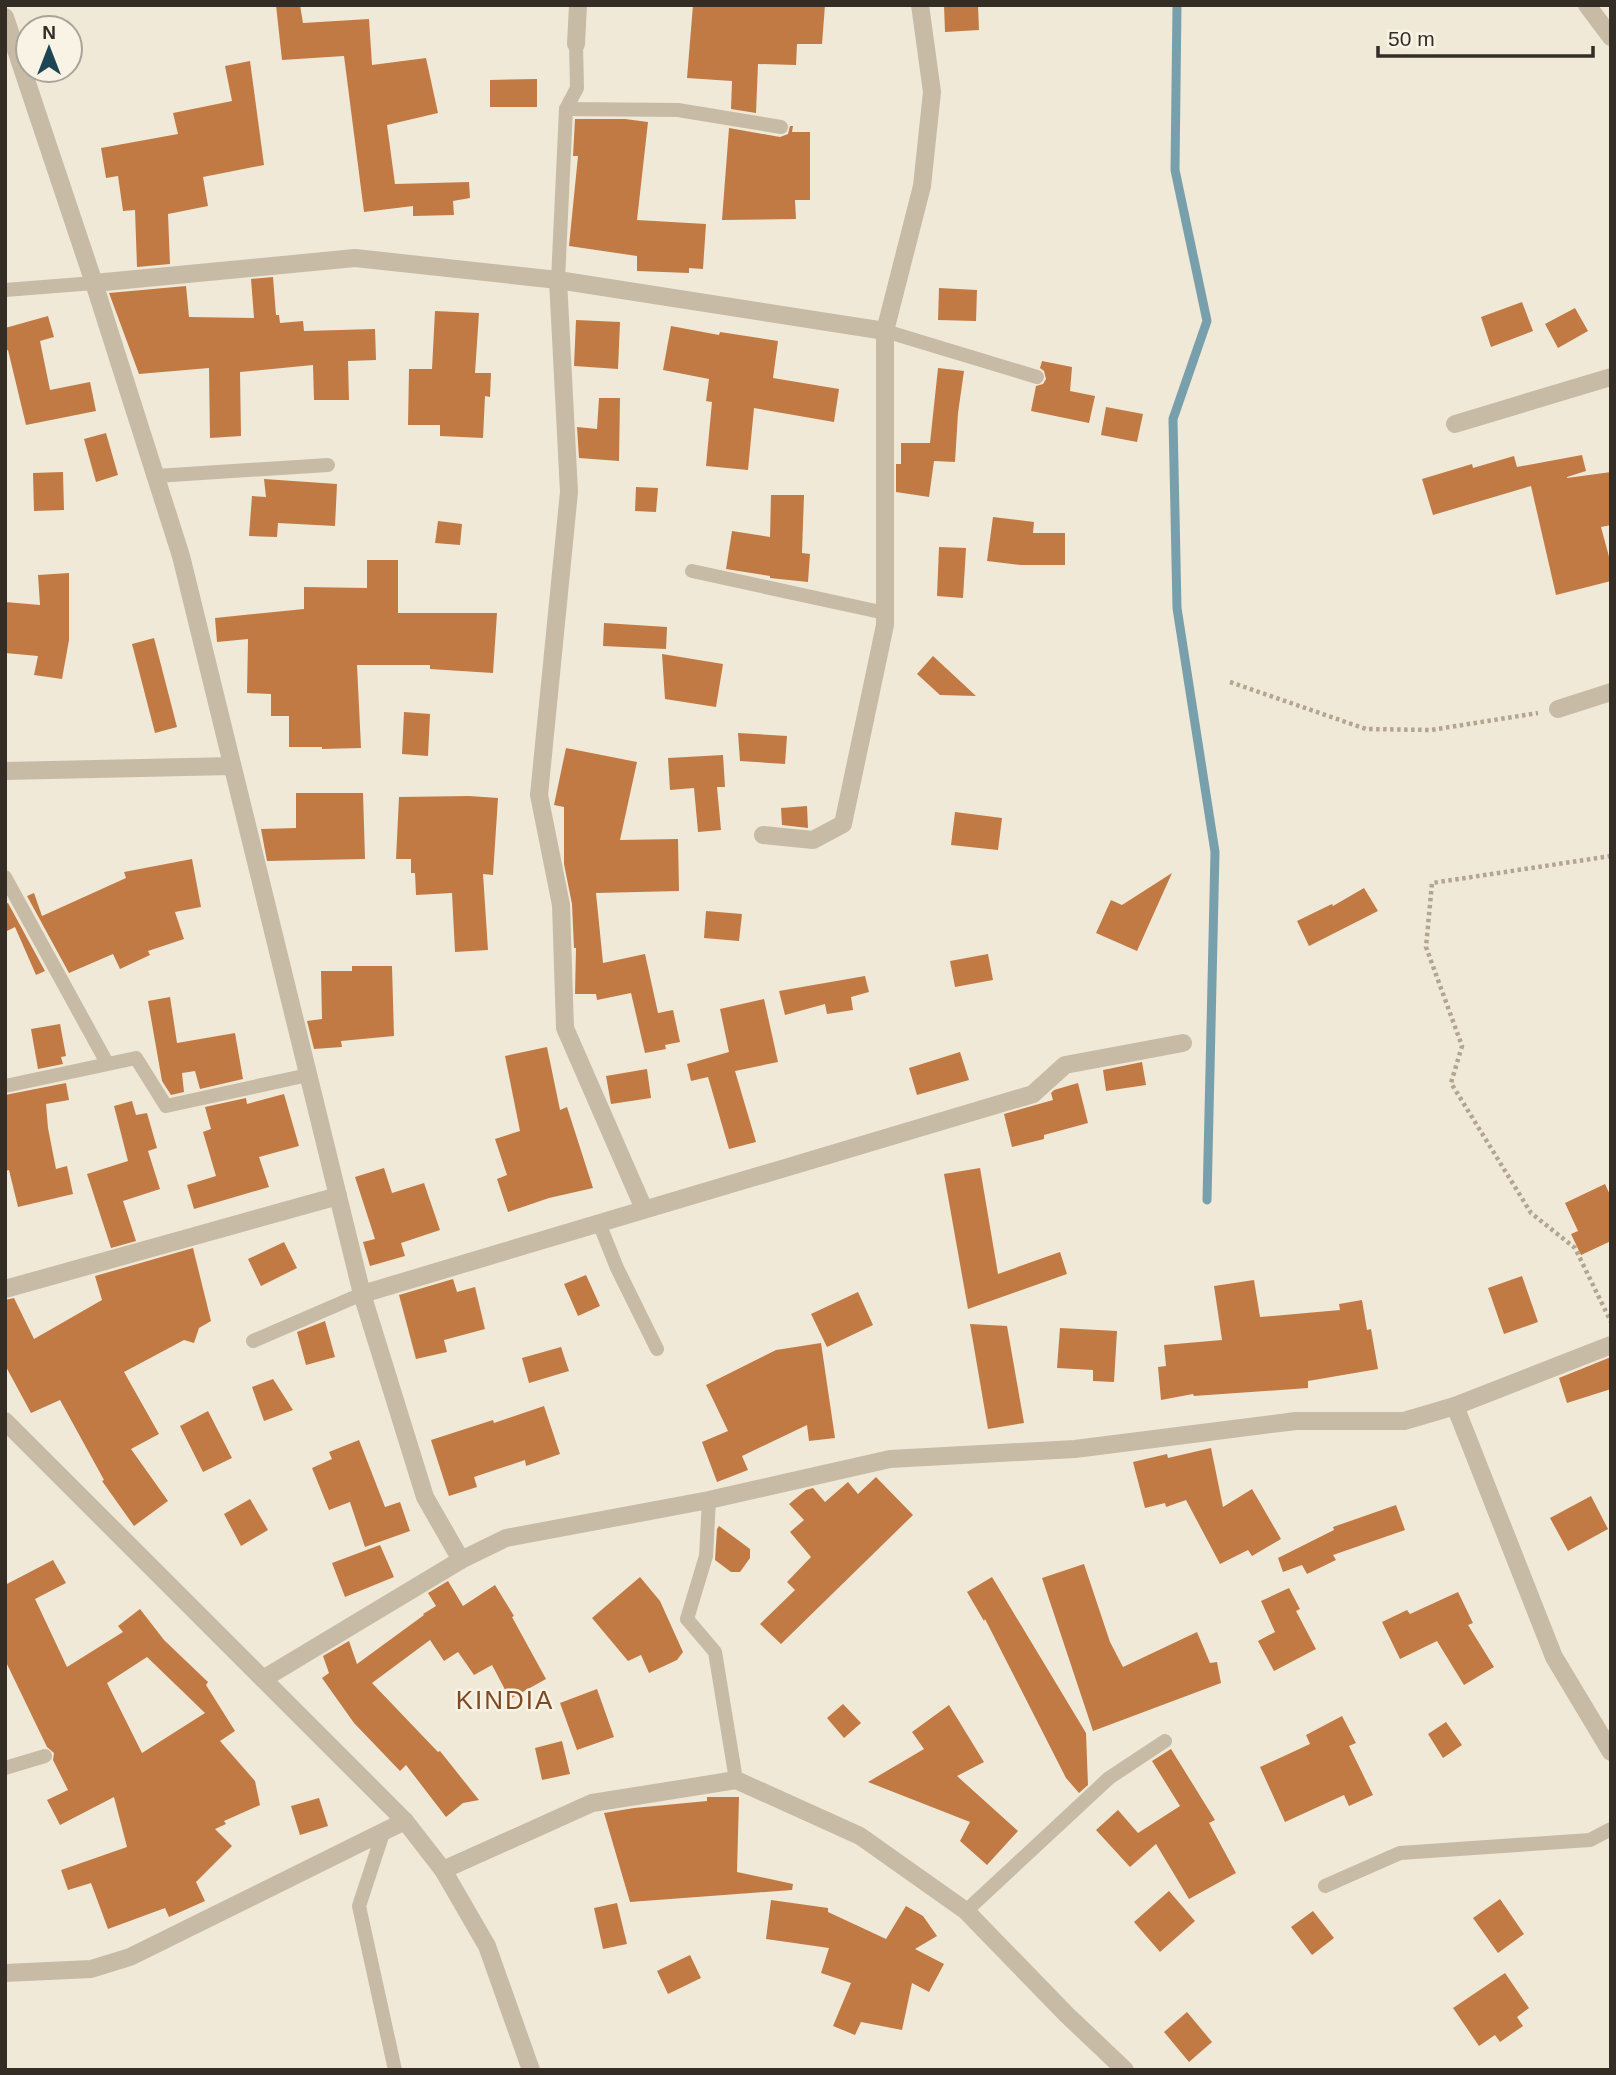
<svg xmlns="http://www.w3.org/2000/svg" width="1616" height="2075" viewBox="0 0 1616 2075" font-family="Arial,sans-serif">
	<style>
		.lines { fill: none; stroke-linecap: round; stroke-linejoin: round }
		.stream { stroke: #78a0ac; stroke-width: 9 }
		.building { fill: #c27a44; fill-rule: evenodd }
		.path { stroke: #b3a58f; stroke-width: 4.5; stroke-dasharray: 3.5 3.5; stroke-linecap: butt }
		.service { stroke: #c7bba5; stroke-width: 14 }
		.minor { stroke: #c7bba5; stroke-width: 18 }
		.tertiary { stroke: #c7bba5; stroke-width: 18 }
		.labels { text-anchor: middle; dominant-baseline: central; stroke-width: 5; stroke-linejoin: round; paint-order: stroke }
		.quarter-label { font-size: 26px; letter-spacing: 2px; fill: #7f4a22; stroke: #f8f3e4 }
	</style>
	<rect width="100%" height="100%" fill="#f0e9d8"/>
	<g class="lines">
		<polyline class="stream" points="1177,5 1175,170 1207,321 1173,419 1177,608 1215,852 1207,1200"/>
	</g>
	<g class="building">
		<polygon points="276,5 300,5 303,23 369,19 372,65 426,58 438,113 387,125 395,184 469,182 470,198 453,201 454,215 413,216 413,206 364,212 344,56 282,60"/>
		<polygon points="693,5 825,5 822,44 797,44 796,65 758,64 756,113 731,109 732,81 687,78"/>
		<polygon points="944,5 978,5 979,30 945,32"/>
		<polygon points="250,61 264,165 203,177 208,206 168,214 170,264 137,267 135,210 123,211 118,176 106,178 101,148 178,134 173,113 232,101 225,66"/>
		<polygon points="537,79 537,107 490,107 490,80"/>
		<polygon points="575,119 625,119 648,122 637,220 706,224 703,269 689,268 689,273 637,271 637,256 569,246 578,156 573,156"/>
		<polygon points="790,126 793,126 792,132 810,132 810,200 795,200 796,219 722,220 729,128 780,137 788,134"/>
		<polygon points="273,277 276,315 279,315 280,323 303,321 304,331 375,329 376,360 348,361 349,400 314,400 313,365 240,372 241,436 210,438 209,368 139,374 109,293 186,286 189,317 254,318 251,279"/>
		<polygon points="939,288 977,290 976,321 938,320"/>
		<polygon points="1522,302 1533,331 1491,347 1481,317"/>
		<polygon points="1575,308 1588,331 1558,348 1545,324"/>
		<polygon points="435,311 479,313 475,373 491,373 490,397 485,396 483,438 440,436 440,425 408,425 409,369 432,369"/>
		<polygon points="48,316 54,337 40,341 50,390 90,382 96,411 26,425 8,350 5,351 5,328"/>
		<polygon points="576,320 620,322 618,369 574,366"/>
		<polygon points="671,326 719,335 720,332 778,341 773,378 839,389 834,422 754,408 748,470 706,466 712,402 706,401 709,379 663,370"/>
		<polygon points="1042,361 1072,367 1070,391 1095,396 1089,423 1031,411 1036,386 1043,384 1046,379 1044,371 1040,368"/>
		<polygon points="938,368 964,371 958,413 955,462 934,461 929,497 896,492 896,464 901,464 901,443 930,443"/>
		<polygon points="599,398 620,398 619,461 579,458 577,427 597,429"/>
		<polygon points="1106,407 1143,414 1137,442 1101,435"/>
		<polygon points="106,433 118,475 96,482 84,439"/>
		<polygon points="1582,455 1586,471 1567,477 1567,478 1611,472 1611,525 1601,527 1611,564 1611,581 1556,595 1531,486 1433,515 1422,479 1472,464 1473,468 1514,456 1517,467"/>
		<polygon points="63,472 64,510 34,511 33,473"/>
		<polygon points="264,479 337,484 335,526 278,523 277,537 249,536 252,496 266,497"/>
		<polygon points="636,487 658,488 656,512 635,511"/>
		<polygon points="771,495 804,495 802,553 810,554 808,582 770,578 770,576 726,569 732,531 770,537"/>
		<polygon points="993,517 1034,522 1033,533 1065,533 1065,565 1021,565 987,561"/>
		<polygon points="438,521 462,524 460,545 435,543"/>
		<polygon points="939,547 966,548 963,598 937,596"/>
		<polygon points="367,560 398,560 398,613 497,613 493,673 430,669 430,665 357,665 361,748 322,749 322,747 289,747 289,716 271,716 271,694 247,693 248,639 217,642 215,618 304,609 304,587 367,588"/>
		<polygon points="69,573 69,640 62,679 34,675 38,656 5,653 5,602 40,605 38,575"/>
		<polygon points="604,623 667,627 666,649 603,646"/>
		<polygon points="154,638 177,727 155,733 132,644"/>
		<polygon points="662,654 723,664 716,707 665,699"/>
		<polygon points="933,656 976,696 940,695 917,674"/>
		<polygon points="404,712 430,714 428,756 402,754"/>
		<polygon points="738,733 787,736 785,764 740,761"/>
		<polygon points="566,748 637,762 620,840 678,839 679,891 596,893 603,963 645,954 658,1013 673,1010 680,1042 665,1045 666,1049 645,1053 631,993 597,1000 596,994 575,994 576,948 574,948 572,904 564,864 564,807 554,805"/>
		<polygon points="723,755 725,787 717,787 721,830 698,832 694,788 670,790 668,758"/>
		<polygon points="296,793 363,793 365,859 267,861 261,829 296,828"/>
		<polygon points="469,796 498,798 493,875 483,874 488,950 455,952 452,893 416,895 415,873 411,873 411,859 396,859 399,797"/>
		<polygon points="807,806 808,828 782,825 781,808"/>
		<polygon points="955,812 1002,818 998,850 951,845"/>
		<polygon points="192,859 201,907 175,912 184,939 148,951 150,955 120,969 113,954 69,973 27,896 34,893 42,916 126,878 124,872"/>
		<polygon points="1172,873 1137,951 1096,933 1111,900 1122,905"/>
		<polygon points="1364,888 1378,911 1309,946 1297,921 1332,904 1333,906"/>
		<polygon points="8,903 45,971 36,975 15,927 5,932 5,904"/>
		<polygon points="706,911 742,914 739,941 704,938"/>
		<polygon points="988,954 993,980 955,987 950,961"/>
		<polygon points="352,966 392,966 394,1036 341,1041 342,1047 314,1049 307,1021 322,1019 321,971 352,971"/>
		<polygon points="865,976 869,992 851,997 853,1010 827,1014 825,1004 785,1015 779,991"/>
		<polygon points="170,997 177,1043 235,1033 243,1079 200,1089 195,1071 182,1073 184,1092 171,1095 162,1081 148,1001"/>
		<polygon points="764,999 778,1062 735,1071 756,1142 729,1149 708,1077 691,1081 687,1064 729,1052 720,1009"/>
		<polygon points="60,1024 66,1056 61,1057 63,1064 38,1069 31,1029"/>
		<polygon points="547,1047 560,1110 567,1107 593,1188 549,1198 508,1212 497,1179 507,1175 495,1139 520,1131 505,1056"/>
		<polygon points="960,1052 969,1080 917,1095 909,1068"/>
		<polygon points="1142,1062 1146,1085 1106,1091 1103,1070"/>
		<polygon points="647,1069 651,1098 611,1104 606,1076"/>
		<polygon points="66,1083 69,1100 46,1104 48,1128 56,1169 67,1166 73,1194 18,1207 9,1170 5,1171 5,1095"/>
		<polygon points="1078,1083 1088,1123 1044,1135 1044,1139 1012,1147 1004,1114 1053,1100 1051,1093 1054,1090"/>
		<polygon points="284,1094 299,1146 259,1157 269,1187 194,1209 187,1185 216,1176 203,1132 211,1129 205,1107 246,1098 247,1104"/>
		<polygon points="132,1101 136,1115 147,1113 157,1148 148,1151 160,1189 123,1201 136,1241 111,1248 87,1174 128,1161 114,1106"/>
		<polygon points="384,1168 392,1193 424,1183 440,1230 401,1243 405,1256 370,1266 363,1242 375,1239 355,1177"/>
		<polygon points="980,1168 998,1274 1060,1252 1067,1274 968,1309 944,1174"/>
		<polygon points="1605,1184 1611,1197 1611,1241 1581,1255 1571,1234 1578,1231 1565,1203"/>
		<polygon points="284,1242 297,1268 261,1286 248,1259"/>
		<polygon points="193,1248 211,1321 199,1328 194,1343 184,1340 124,1372 159,1434 131,1449 168,1501 134,1526 102,1481 104,1480 60,1400 31,1413 5,1365 5,1300 14,1298 34,1339 102,1300 95,1276"/>
		<polygon points="586,1275 600,1306 578,1316 564,1284"/>
		<polygon points="1522,1276 1538,1322 1504,1334 1488,1288"/>
		<polygon points="453,1279 457,1292 475,1287 485,1329 444,1340 447,1352 416,1359 399,1295"/>
		<polygon points="1254,1280 1260,1317 1340,1310 1339,1304 1362,1300 1367,1330 1371,1329 1378,1369 1308,1381 1308,1388 1194,1396 1193,1394 1161,1400 1158,1367 1166,1366 1164,1345 1222,1340 1214,1286"/>
		<polygon points="858,1292 873,1325 827,1347 811,1314"/>
		<polygon points="325,1321 335,1357 306,1365 297,1332"/>
		<polygon points="970,1324 1007,1326 1024,1423 988,1429"/>
		<polygon points="1060,1328 1117,1331 1114,1382 1093,1381 1093,1370 1057,1368"/>
		<polygon points="821,1343 835,1438 809,1441 807,1425 742,1456 748,1470 717,1482 702,1442 728,1431 706,1385 776,1350"/>
		<polygon points="561,1347 569,1371 529,1383 522,1358"/>
		<polygon points="1611,1357 1611,1389 1567,1403 1559,1378"/>
		<polygon points="273,1379 293,1410 264,1421 252,1387"/>
		<polygon points="544,1406 560,1454 526,1466 525,1460 474,1477 477,1487 449,1496 431,1440 493,1420 494,1423"/>
		<polygon points="208,1411 232,1458 203,1472 180,1426"/>
		<polygon points="359,1440 385,1507 400,1502 410,1531 365,1547 350,1502 329,1510 312,1468 332,1459 329,1452"/>
		<polygon points="1211,1448 1223,1507 1252,1489 1281,1539 1252,1556 1248,1550 1220,1564 1186,1500 1166,1507 1165,1503 1145,1508 1133,1462 1167,1454 1168,1458"/>
		<polygon points="876,1477 913,1515 781,1644 760,1624 795,1590 787,1582 811,1557 790,1532 804,1520 789,1504 806,1490 813,1488 825,1502 848,1482 858,1494"/>
		<polygon points="1591,1496 1608,1529 1568,1551 1550,1518"/>
		<polygon points="250,1499 268,1530 241,1546 224,1514"/>
		<polygon points="1396,1505 1405,1530 1333,1555 1336,1560 1307,1574 1302,1565 1283,1572 1278,1558 1334,1530 1333,1527"/>
		<polygon points="719,1526 750,1549 750,1558 740,1572 731,1572 715,1560 717,1529"/>
		<polygon points="380,1545 394,1577 345,1597 332,1563"/>
		<path d="M 53,1560 L 66,1583 L 35,1599 L 67,1667 L 123,1632 L 118,1626 L 140,1609 L 164,1640 L 208,1682 L 206,1685 L 235,1731 L 220,1741 L 255,1781 L 260,1805 L 224,1821 L 226,1824 L 215,1829 L 232,1846 L 196,1882 L 205,1901 L 169,1917 L 165,1908 L 108,1929 L 91,1883 L 68,1890 L 61,1870 L 127,1847 L 114,1797 L 60,1825 L 47,1800 L 68,1790 L 53,1760 L 54,1753 L 47,1747 L 5,1660 L 5,1585 ZM 147,1657 L 205,1713 L 142,1753 L 107,1683 Z"/>
		<polygon points="1084,1564 1110,1642 1123,1667 1197,1632 1210,1663 1217,1662 1221,1683 1093,1731 1042,1578"/>
		<polygon points="640,1577 660,1601 683,1652 677,1660 649,1673 641,1655 628,1661 592,1618"/>
		<polygon points="992,1577 1086,1733 1088,1785 1079,1793 1066,1778 985,1619 984,1621 967,1592"/>
		<polygon points="448,1581 463,1606 495,1585 514,1616 512,1617 546,1679 510,1699 492,1665 474,1675 458,1652 444,1661 430,1640 372,1683 438,1752 440,1751 479,1800 463,1803 446,1817 406,1765 400,1771 354,1723 322,1678 329,1673 323,1656 349,1641 357,1664 424,1615 423,1614 436,1606 428,1593"/>
		<polygon points="1289,1588 1300,1609 1296,1611 1316,1649 1274,1671 1258,1641 1275,1632 1261,1601"/>
		<polygon points="1458,1592 1473,1623 1468,1625 1494,1667 1464,1685 1437,1641 1400,1659 1382,1622 1407,1610 1410,1614"/>
		<polygon points="597,1689 614,1737 577,1750 560,1703"/>
		<polygon points="843,1704 861,1723 844,1738 827,1718"/>
		<polygon points="949,1705 984,1762 957,1776 1018,1831 987,1865 960,1841 970,1822 868,1782 924,1749 912,1732"/>
		<polygon points="1342,1716 1356,1743 1349,1746 1373,1795 1349,1806 1344,1795 1285,1822 1260,1767 1310,1744 1306,1735"/>
		<polygon points="1446,1722 1462,1745 1443,1758 1428,1734"/>
		<polygon points="562,1741 570,1774 542,1780 535,1748"/>
		<polygon points="1171,1749 1215,1820 1209,1823 1236,1873 1189,1899 1156,1844 1130,1867 1096,1830 1118,1810 1138,1833 1180,1806 1152,1761"/>
		<polygon points="707,1797 739,1797 737,1872 793,1884 792,1890 630,1902 604,1813 634,1808 707,1801"/>
		<polygon points="319,1798 328,1826 300,1835 291,1806"/>
		<polygon points="1169,1891 1195,1921 1160,1952 1134,1922"/>
		<polygon points="1500,1899 1524,1934 1498,1953 1473,1918"/>
		<polygon points="771,1900 828,1908 828,1912 886,1939 906,1906 923,1916 937,1936 915,1949 944,1964 929,1992 912,1983 902,2030 861,2022 855,2035 833,2026 851,1983 821,1973 829,1948 766,1939"/>
		<polygon points="617,1903 627,1944 603,1949 594,1908"/>
		<polygon points="1313,1911 1334,1938 1312,1955 1291,1927"/>
		<polygon points="690,1955 701,1978 668,1994 657,1971"/>
		<polygon points="1505,1973 1529,2008 1517,2017 1523,2026 1500,2042 1495,2035 1479,2046 1453,2008"/>
		<polygon points="1187,2012 1212,2042 1189,2062 1164,2032"/>
	</g>
	<g class="lines">
		<g class="path">
			<polyline points="1230,682 1366,729 1431,730 1538,713"/>
			<polyline points="1611,856 1432,883 1426,947 1462,1046 1451,1083 1531,1213 1575,1248 1611,1322"/>
		</g>
		<g class="service">
			<polyline points="566,109 678,110 781,127"/>
			<polyline points="558,280 566,109 577,88 576,44"/>
			<polyline points="5,290 94,283"/>
			<polyline points="885,331 1037,377"/>
			<polyline points="156,476 328,465"/>
			<polyline points="692,571 885,613"/>
			<polyline points="5,877 107,1063"/>
			<polyline points="5,1086 136,1058 166,1106 308,1075"/>
			<polyline points="599,1223 617,1268 657,1349"/>
			<polyline points="253,1341 362,1294"/>
			<polyline points="709,1500 706,1556 687,1619 715,1652 736,1780"/>
			<polyline points="5,1768 45,1756"/>
			<polyline points="383,1833 359,1906 395,2070"/>
			<polyline points="1325,1886 1400,1853 1590,1840 1611,1829"/>
			<polyline points="966,1911 1109,1778 1165,1741"/>
		</g>
		<g class="minor">
			<polyline points="1587,5 1611,37"/>
			<polyline points="5,17 94,283 181,556 362,1294 425,1497 461,1560"/>
			<polyline points="576,44 578,5"/>
			<polyline points="558,280 569,492 539,795 561,905 565,1028 644,1209"/>
			<polyline points="94,283 355,258 558,280 885,331"/>
			<polyline points="1455,424 1611,377"/>
			<polyline points="1558,709 1611,692"/>
			<polyline points="5,771 232,766"/>
			<polyline points="763,835 813,840 843,824 885,625 885,331 922,186 932,92 920,5"/>
			<polyline points="5,1289 338,1196"/>
			<polyline points="362,1294 1033,1094 1065,1065 1183,1043"/>
			<polyline points="1455,1406 1554,1657 1611,1752"/>
			<polyline points="263,1679 461,1560 506,1538 709,1500 890,1459 1075,1449 1296,1421 1404,1421 1455,1406 1611,1345"/>
			<polyline points="443,1870 592,1803 736,1780 860,1836 966,1911 1067,2015 1125,2070"/>
			<polyline points="5,1973 91,1969 130,1957 405,1821"/>
		</g>
		<polyline class="tertiary" points="5,1421 405,1821 443,1870 487,1946 531,2070"/>
	</g>
	<g class="labels">
		<g class="quarter-label">
			<text x="505" y="1700">KINDIA</text>
		</g>
	</g>
	<rect width="1616" height="2075" fill="none" stroke="#332d26" stroke-width="14"/>
	<g transform="translate(49 49)"><circle r="33" fill="#f8f3e4" stroke="#a9a498" stroke-width="2"/>
	<path d="M0-5L12 26L0 18L-12 26Z" fill="#1d4553"/>
	<text y="-10" font-size="19" font-weight="bold" text-anchor="middle" fill="#332d26">N</text>
	</g>
	<path d="M1378 46v10h215v-10" fill="none" stroke="#332d26" stroke-width="3.5"/>
	<text x="1388" y="46" font-size="21" fill="#332d26" stroke="#f8f3e4" stroke-width="5" paint-order="stroke">50 m</text>
</svg>
